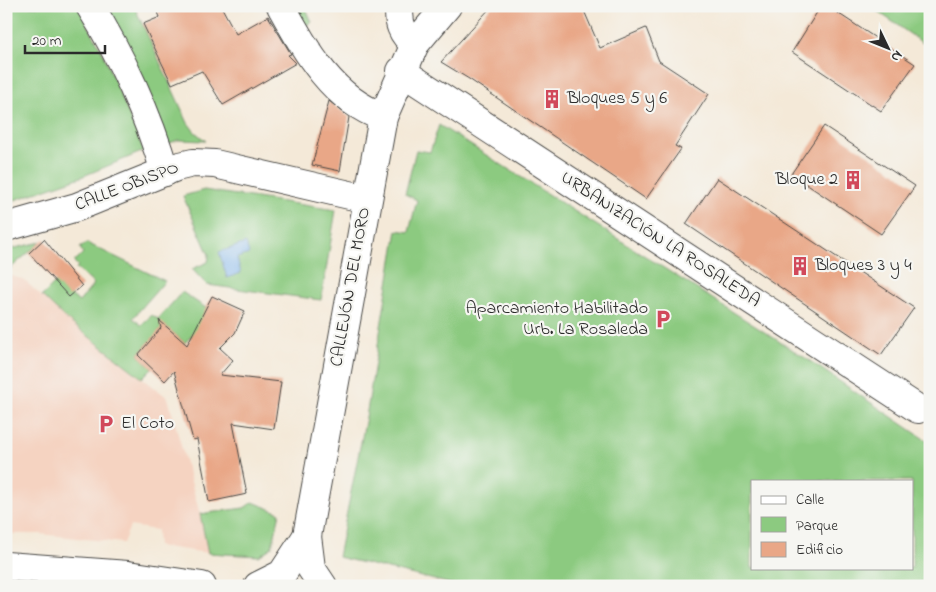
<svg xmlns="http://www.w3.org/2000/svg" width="936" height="592" viewBox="0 0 936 592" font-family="'Indie Flower',sans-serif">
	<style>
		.built { fill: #f5d3c1 }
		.green { fill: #8cca80; stroke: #5c7a56; fill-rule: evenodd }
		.water { fill: #7eb4ed; stroke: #54708c }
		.building { fill: #e9a787 }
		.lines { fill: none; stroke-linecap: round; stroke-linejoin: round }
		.minor-casing { stroke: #494845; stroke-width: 30 }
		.tertiary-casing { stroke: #494845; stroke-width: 30 }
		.trunk-casing { stroke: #494845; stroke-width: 30 }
		.minor { stroke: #fff; stroke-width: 28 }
		.tertiary { stroke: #fff; stroke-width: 28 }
		.trunk { stroke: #fff; stroke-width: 28 }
		.labels { text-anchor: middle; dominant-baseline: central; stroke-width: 4.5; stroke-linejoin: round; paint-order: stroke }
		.poi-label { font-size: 18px; fill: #2b2b2b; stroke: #f6f6f2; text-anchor: start }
		.street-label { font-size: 18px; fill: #2b2b2b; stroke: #f6f6f2 }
	</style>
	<rect width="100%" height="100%" fill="#f6f6f2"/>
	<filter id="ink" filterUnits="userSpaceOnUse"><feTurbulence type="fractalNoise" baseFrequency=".02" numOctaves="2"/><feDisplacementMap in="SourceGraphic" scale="10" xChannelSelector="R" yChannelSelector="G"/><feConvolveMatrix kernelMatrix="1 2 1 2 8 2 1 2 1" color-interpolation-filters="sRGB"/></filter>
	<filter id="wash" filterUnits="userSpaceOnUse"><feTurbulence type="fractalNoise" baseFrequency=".0096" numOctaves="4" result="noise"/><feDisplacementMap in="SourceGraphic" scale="20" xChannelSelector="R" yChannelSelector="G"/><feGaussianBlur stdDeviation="1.12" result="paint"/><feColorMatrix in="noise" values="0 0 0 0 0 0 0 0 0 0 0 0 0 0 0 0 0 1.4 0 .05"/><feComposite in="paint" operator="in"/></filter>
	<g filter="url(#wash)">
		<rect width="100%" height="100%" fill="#f4e9d8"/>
		<polygon class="built" points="6,274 24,280 65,318 168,398 207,540 208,553 158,546 157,530 130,526 123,543 40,534 6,534"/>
		<g class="green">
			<polygon points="6,6 78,6 102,51 144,151 81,177 6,203"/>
			<polygon points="98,6 134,6 188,123 195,132 206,141 178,140 165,145"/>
			<polygon points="289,6 305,6 312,22 303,27"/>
			<polygon points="870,6 930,6 930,48"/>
			<path d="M 439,125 L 807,359 L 930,443 L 930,586 L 460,586 L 338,557 L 366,417 L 397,230 L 409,232 L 417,200 L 405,194 L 416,150 L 430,152 ZM 752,481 L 912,481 L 912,568 L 752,568 Z"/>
			<polygon points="204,190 336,210 321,300 207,285 192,269 208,262 209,255 183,196"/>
			<polygon points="41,242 6,272 6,250"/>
			<polygon points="87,243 165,281 133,318 141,325 152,315 158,319 182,292 212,312 185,343 164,325 138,355 152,368 142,378 65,318 42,296 56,282 79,302 94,284 76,268 78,266 74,262 83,253 80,248"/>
			<polygon points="253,502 280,513 272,547 259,556 208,553 200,514 244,508"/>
		</g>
		<polygon class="water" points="246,243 249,254 237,258 241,273 227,278 219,252"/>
		<g id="blocks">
			<g class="building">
				<polygon points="155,6 221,6 236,34 268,16 291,54 288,55 296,63 223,105 202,71 172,84 143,24 160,17"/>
				<polygon points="492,6 582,6 600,48 646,28 659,61 709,94 675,146 681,149 646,199 469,79 441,62"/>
				<polygon points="821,6 827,6 915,64 881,111 792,52"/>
				<polygon points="329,101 349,117 340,171 312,165"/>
				<polygon points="824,126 915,186 881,234 791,174"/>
				<polygon points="717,178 914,308 881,355 686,224"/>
				<polygon points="44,239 82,286 69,297 29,253"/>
				<polygon points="212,296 245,311 235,333 220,348 233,360 220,375 281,382 274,429 233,423 247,494 209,502 197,439 193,440 174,371 165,381 138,355 161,328 159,320 187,345"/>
			</g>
		</g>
	</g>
	<g filter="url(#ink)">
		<use href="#blocks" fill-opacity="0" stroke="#494845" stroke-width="1"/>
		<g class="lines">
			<g class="minor-casing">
				<g id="minor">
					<path d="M 90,6 C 121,55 149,117 165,172"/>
					<path d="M 281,6 C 306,51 332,99 383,117"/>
					<path d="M 400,6 C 397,22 402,35 415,44"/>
					<polyline points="401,71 918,409"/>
				</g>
			</g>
			<g class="tertiary-casing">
				<g id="tertiary">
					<polyline points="6,227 77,207 176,167 193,163 215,164 367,199"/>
					<polyline points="307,536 383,117 415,44 447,6"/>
				</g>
			</g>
			<g class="trunk-casing">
				<g id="trunk">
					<polyline points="307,536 311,568 323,586"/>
					<polyline points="6,566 128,575 202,586"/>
					<polyline points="258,586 282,574 307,536"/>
				</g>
			</g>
			<use href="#minor" class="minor"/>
			<use href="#tertiary" class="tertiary"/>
			<use href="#trunk" class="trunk"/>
		</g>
	</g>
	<defs>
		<g id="building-bare" transform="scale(1.5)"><path d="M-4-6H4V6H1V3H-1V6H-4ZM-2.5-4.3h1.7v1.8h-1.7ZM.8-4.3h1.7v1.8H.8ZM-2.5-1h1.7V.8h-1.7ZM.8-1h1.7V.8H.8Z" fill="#d1495b" stroke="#f6f6f2" stroke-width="2.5" paint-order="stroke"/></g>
		<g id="parking-bare" transform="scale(1.5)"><path d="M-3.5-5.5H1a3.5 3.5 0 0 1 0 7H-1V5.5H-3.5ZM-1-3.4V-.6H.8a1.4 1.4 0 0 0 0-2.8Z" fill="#d1495b" stroke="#f6f6f2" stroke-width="2.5" paint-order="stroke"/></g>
	</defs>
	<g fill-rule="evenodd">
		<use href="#building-bare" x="552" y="99"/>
		<use href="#building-bare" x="853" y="180"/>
		<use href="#building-bare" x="800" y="266"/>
		<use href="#parking-bare" x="663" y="319"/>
		<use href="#parking-bare" x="106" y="424"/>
	</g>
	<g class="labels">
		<g class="poi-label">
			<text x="567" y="99">Bloques 5 y 6</text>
			<text x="838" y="180" text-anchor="end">Bloque 2</text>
			<text x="815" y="266">Bloques 3 y 4</text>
			<text x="648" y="309" text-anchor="end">Aparcamiento Habilitado<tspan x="648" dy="21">Urb. La Rosaleda</tspan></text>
			<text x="121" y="424">El Coto</text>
		</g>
		<g class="street-label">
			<text transform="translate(127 187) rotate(-21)">CALLE OBISPO</text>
			<text transform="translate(660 240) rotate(33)">URBANIZACIÓN LA ROSALEDA</text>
			<text transform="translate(351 287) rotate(-80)">CALLEJÓN DEL MORO</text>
		</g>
	</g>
	<rect width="936" height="592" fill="none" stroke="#f6f6f2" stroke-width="25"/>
	<rect x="751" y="480" width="162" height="90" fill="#f6f6f2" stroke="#a5a5a2"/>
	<rect x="761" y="496" width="25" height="8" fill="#ffffff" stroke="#a5a5a2"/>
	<text x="796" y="504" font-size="15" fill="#2b2b2b">Calle</text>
	<rect x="761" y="517" width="25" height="15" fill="#8cca80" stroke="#a5a5a2"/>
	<text x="796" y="530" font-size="15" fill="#2b2b2b">Parque</text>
	<rect x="761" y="542" width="25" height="15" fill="#e9a787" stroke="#a5a5a2"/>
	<text x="796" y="554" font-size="15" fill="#2b2b2b">Edificio</text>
	<g transform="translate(888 48) rotate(133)" stroke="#f6f6f2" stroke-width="4" paint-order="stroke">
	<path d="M0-4L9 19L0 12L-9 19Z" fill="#2b2b2b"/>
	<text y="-8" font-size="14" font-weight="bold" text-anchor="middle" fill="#2b2b2b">N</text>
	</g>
	<path d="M25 45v8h80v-8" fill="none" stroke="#2b2b2b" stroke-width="2.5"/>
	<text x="32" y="45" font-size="15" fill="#2b2b2b" stroke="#f6f6f2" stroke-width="4" paint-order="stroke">20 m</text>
</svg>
